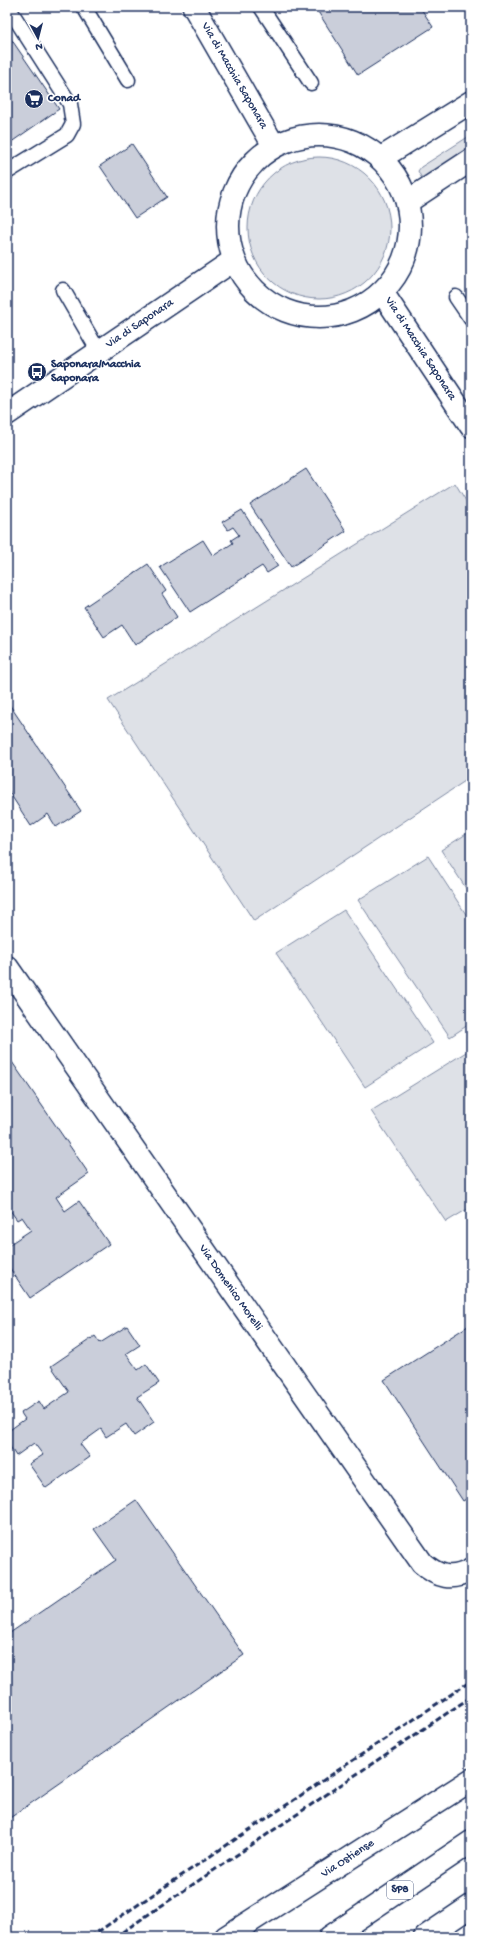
<svg xmlns="http://www.w3.org/2000/svg" width="478" height="1944" viewBox="0 0 478 1944" font-family="'Gochi Hand',sans-serif">
	<style>
		.green { fill: #dee1e7; stroke: #7c88a2 }
		.building { fill: #caceda; stroke: #1b2f5e }
		.lines { fill: none; stroke-linecap: round; stroke-linejoin: round }
		.service-casing { stroke: #1b2f5e; stroke-width: 17 }
		.minor-casing { stroke: #1b2f5e; stroke-width: 25 }
		.tertiary-casing { stroke: #1b2f5e; stroke-width: 25 }
		.secondary-casing { stroke: #1b2f5e; stroke-width: 25 }
		.primary-casing { stroke: #1b2f5e; stroke-width: 25 }
		.service { stroke: #fff; stroke-width: 14 }
		.minor { stroke: #fff; stroke-width: 22 }
		.tertiary { stroke: #fff; stroke-width: 22 }
		.secondary { stroke: #fff; stroke-width: 22 }
		.primary { stroke: #fff; stroke-width: 22 }
		.rail { stroke: #1b2f5e; stroke-width: 3; stroke-dasharray: 6 3; stroke-linecap: butt }
		.labels { text-anchor: middle; dominant-baseline: central; stroke-width: 3; stroke-linejoin: round; paint-order: stroke }
		.shield { fill: #fff; stroke: #5f6d8e; stroke-width: 1 }
		.shield-label { font-size: 11px; font-weight: bold; fill: #1b2f5e }
		.street-label { font-size: 12px; fill: #1b2f5e; stroke: #fff }
		.poi-label { font-size: 12px; font-weight: bold; fill: #1b2f5e; stroke: #fff; text-anchor: start }
	</style>
	<rect width="100%" height="100%" fill="#fff"/>
	<filter id="ink" filterUnits="userSpaceOnUse"><feTurbulence type="fractalNoise" baseFrequency=".025" numOctaves="2"/><feDisplacementMap in="SourceGraphic" scale="8" xChannelSelector="R" yChannelSelector="G"/><feConvolveMatrix kernelMatrix="1 2 1 2 8 2 1 2 1" color-interpolation-filters="sRGB"/></filter>
	<g filter="url(#ink)">
		<g class="green">
			<polygon points="471,135 471,150 425,179 421,177 418,171 421,167"/>
			<circle cx="319" cy="228" r="71"/>
			<polygon points="455,483 471,509 471,777 254,921 108,700"/>
			<polygon points="471,831 471,896 441,850"/>
			<polygon points="428,856 471,922 471,1023 450,1037 358,900"/>
			<polygon points="344,910 433,1043 365,1087 276,953"/>
			<polygon points="471,1049 471,1207 446,1222 371,1111"/>
		</g>
		<g class="building">
			<polygon points="315,7 420,7 433,27 358,75"/>
			<polygon points="7,33 59,109 7,145"/>
			<polygon points="132,144 167,197 135,218 100,166"/>
			<polygon points="306,469 346,531 291,567 250,505"/>
			<polygon points="242,510 278,566 267,573 262,566 190,612 160,567 203,540 213,556 233,543 231,540 239,535 233,527 228,530 222,522"/>
			<polygon points="148,564 166,591 162,594 177,617 135,645 122,625 104,637 84,607"/>
			<polygon points="7,701 81,811 56,827 48,814 31,826 7,789"/>
			<polygon points="10,1059 89,1174 56,1197 65,1211 79,1201 109,1244 30,1298 7,1264 7,1246 31,1230 22,1217 17,1220 7,1206 7,1061"/>
			<polygon points="471,1324 471,1496 463,1501 384,1380"/>
			<polygon points="127,1326 140,1345 126,1354 138,1370 146,1364 159,1383 137,1397 154,1422 134,1436 126,1424 106,1437 101,1429 80,1444 90,1457 46,1488 29,1464 43,1455 34,1443 16,1456 7,1442 7,1432 25,1419 21,1413 39,1401 44,1409 69,1392 51,1366 95,1336 100,1343"/>
			<polygon points="136,1500 244,1655 7,1820 7,1635 116,1560 94,1529"/>
		</g>
		<g class="lines">
			<g class="service-casing">
				<g id="service">
					<polyline points="84,7 128,80"/>
					<polyline points="261,7 311,83"/>
					<polyline points="7,172 67,135 73,124 70,104 8,7"/>
					<polyline points="63,290 99,352"/>
					<polyline points="456,297 471,319"/>
				</g>
			</g>
			<g class="minor-casing">
				<g id="minor">
					<polyline points="381,158 471,102"/>
					<polyline points="407,202 471,160"/>
					<polyline points="382,292 471,426"/>
					<path d="M 7,967 L 422,1563 C 438,1577 452,1581 471,1570"/>
				</g>
			</g>
			<g class="tertiary-casing">
				<g id="tertiary">
					<polyline points="194,7 274,146"/>
					<circle cx="319" cy="226" r="91"/>
					<polyline points="7,414 234,260"/>
				</g>
			</g>
			<g class="secondary-casing">
				<g id="secondary">
					<polyline points="226,1937 471,1780"/>
					<polyline points="425,1937 471,1906"/>
				</g>
			</g>
			<g class="primary-casing">
				<polyline id="primary" points="330,1937 471,1842"/>
			</g>
			<use href="#service" class="service"/>
			<use href="#minor" class="minor"/>
			<use href="#tertiary" class="tertiary"/>
			<use href="#secondary" class="secondary"/>
			<use href="#primary" class="primary"/>
			<g class="rail">
				<polyline points="90,1937 471,1681"/>
				<polyline points="115,1937 471,1697"/>
			</g>
		</g>
	</g>
	<defs>
		<g id="supermarket-disc" transform="scale(1)"><circle r="9.5" fill="#1b2f5e" stroke="#fff"/><path d="M-6-5.5h2.5l.6 2H6L4.5 2H-2.5L-4.4-4H-6ZM-1.5 3.2a1.3 1.3 0 1 0 .1 0ZM3 3.2a1.3 1.3 0 1 0 .1 0Z" fill="#fff"/></g>
		<g id="bus-disc" transform="scale(1)"><circle r="9.5" fill="#1b2f5e" stroke="#fff"/><path d="M-5-6H5V4H4V6H2V4H-2V6H-4V4H-5ZM-3.5-4V0h7V-4ZM-3.5 1.2v1.5H-2V1.2ZM2 1.2v1.5H3.5V1.2Z" fill="#fff"/></g>
	</defs>
	<g fill-rule="evenodd">
		<use href="#supermarket-disc" x="34" y="99"/>
		<use href="#bus-disc" x="37" y="372"/>
	</g>
	<g class="labels">
		<rect class="shield" x="387" y="1881" width="26" height="18" rx="3"/>
		<g class="shield-label">
			<text x="400" y="1890">SP8</text>
		</g>
		<g class="street-label">
			<text transform="translate(234 76) rotate(60)">Via di Macchia Saponara</text>
			<text transform="translate(140 324) rotate(-34)">Via di Saponara</text>
			<text transform="translate(420 349) rotate(57)">Via di Macchia Saponara</text>
			<text transform="translate(230 1288) rotate(55)">Via Domenico Morelli</text>
			<text transform="translate(348 1859) rotate(-33)">Via Ostiense</text>
		</g>
		<g class="poi-label">
			<text x="48" y="99">Conad</text>
			<text x="51" y="365">Saponara/Macchia<tspan x="51" dy="14">Saponara</tspan></text>
		</g>
	</g>
	<rect width="478" height="1944" fill="none" stroke="#fff" stroke-width="24"/>
	<rect x="12" y="12" width="454" height="1920" fill="none" stroke="#1b2f5e" stroke-width="1.5" filter="url(#ink)"/>
	<g transform="translate(38 38) rotate(173)" stroke="#ffffff" stroke-width="3" paint-order="stroke">
	<path d="M0-3L7 15L0 10L-7 15Z" fill="#1b2f5e"/>
	<text y="-6" font-size="11" font-weight="bold" text-anchor="middle" fill="#1b2f5e">N</text>
	</g>
</svg>
